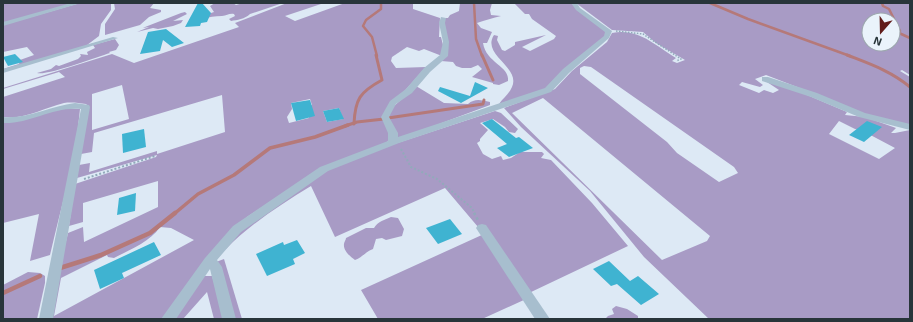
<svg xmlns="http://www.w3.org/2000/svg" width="913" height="322" viewBox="0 0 913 322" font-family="'Exo 2',sans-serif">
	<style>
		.green { fill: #a89bc5; fill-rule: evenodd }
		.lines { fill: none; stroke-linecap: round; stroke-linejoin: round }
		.stream-far3 { stroke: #b57979; stroke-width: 2.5 }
		.stream-far2 { stroke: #b57979; stroke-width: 3 }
		.stream-far1 { stroke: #b57979; stroke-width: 3.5 }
		.stream { stroke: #b57979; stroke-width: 4.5 }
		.building { fill: #3fb3d1 }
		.path-far2 { stroke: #91aaba; stroke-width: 1.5; stroke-dasharray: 1.5 1.5; stroke-linecap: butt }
		.path-far1 { stroke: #91aaba; stroke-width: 2; stroke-dasharray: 2 2; stroke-linecap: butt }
		.path { stroke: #91aaba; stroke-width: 2.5; stroke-dasharray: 2.5 2.5; stroke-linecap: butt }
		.minor { fill: #a7bece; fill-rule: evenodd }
	</style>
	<rect width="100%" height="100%" fill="#dde9f5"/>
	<g class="green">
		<polygon points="3,3 76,3 3,23"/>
		<polygon points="80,3 110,3 111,4 111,10 101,24 99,36 87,45 106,40 3,71 3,69 19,64 20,60 34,55 27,47 3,52 3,25"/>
		<polygon points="114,3 154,3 150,8 161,10 161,12 149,17 140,25 105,35 105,24 115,9"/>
		<path d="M 215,3 L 233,3 L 236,5 L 243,3 L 278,3 L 280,4 L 250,14 C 245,19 237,20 231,21 L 229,19 L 235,16 L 234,14 C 229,13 227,16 222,16 C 215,16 209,17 202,19 L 199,17 L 214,12 L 210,6 Z"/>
		<path d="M 287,3 L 324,3 L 285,16 L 295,21 L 345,3 L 413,3 L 413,9 L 440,18 L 439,37 L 441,37 L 444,49 L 442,56 L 424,49 L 419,51 L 407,47 L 392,57 L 391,61 L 396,68 L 426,67 L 383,115 L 391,133 L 387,143 L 323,167 L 247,217 L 163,319 L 47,319 L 68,233 L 83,227 L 84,242 L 158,207 L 158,181 L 83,203 L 83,222 L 69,226 L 75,184 L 156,157 L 157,155 L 77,178 L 79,165 L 90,163 L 89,172 L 157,151 L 157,154 L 225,132 L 222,95 L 94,133 L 92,152 L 81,154 L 88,106 L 86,104 C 79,103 71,102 64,103 C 43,108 25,120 3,117 L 3,97 L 65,77 L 59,72 L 3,89 L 3,88 L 112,54 L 134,63 L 239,27 L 235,23 ZM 122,85 L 129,119 L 92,130 L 92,94 ZM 310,99 L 312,105 L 305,106 L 309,118 L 289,123 L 287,117 L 292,109 L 291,103 ZM 339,108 L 343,119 L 327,122 L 323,111 ZM 160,227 L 171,228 L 194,240 L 54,316 L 61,278 L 107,255 L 108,257 L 114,258 C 129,250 150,242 160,227 Z"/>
		<path d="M 460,3 L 492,3 L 490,10 L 491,15 L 501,16 C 493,18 485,20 477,23 L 481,28 L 492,32 L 487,43 L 483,43 C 486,63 510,66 508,81 L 499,85 L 493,84 L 493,83 L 472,77 L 482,69 L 478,65 L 471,68 L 462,68 L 456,66 L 453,62 L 441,61 L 445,34 L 444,18 L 448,18 L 450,15 L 459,11 Z"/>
		<path d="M 514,3 L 572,3 L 607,31 L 607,36 L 547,89 L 499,104 C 503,98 509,94 512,87 C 521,67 481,55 494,35 L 498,36 L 497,40 L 502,50 L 505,51 L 515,45 L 515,42 L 546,35 L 522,47 L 530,51 L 554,39 L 556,36 L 532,19 L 529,14 L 525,14 Z"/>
		<path d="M 576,3 L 910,3 L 910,75 L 902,70 L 900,71 L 910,77 L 910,126 L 853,111 L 823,97 L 766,75 L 755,79 L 763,85 L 760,87 L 742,82 L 739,85 L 759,93 L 764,90 L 773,93 L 779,90 L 767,82 L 779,83 L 847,112 L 845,115 L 865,117 L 896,128 L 891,133 L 895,133 L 910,130 L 910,319 L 709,319 L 644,257 L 590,191 L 521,127 L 504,108 L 555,89 L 572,71 L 607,42 L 612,33 C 639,28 654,45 676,58 L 672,61 L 677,63 L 685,60 L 656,43 L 643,32 L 612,30 ZM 869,20 L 893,20 L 893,44 L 869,44 ZM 584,66 L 591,67 L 734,167 L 738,173 L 719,182 L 677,153 L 667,142 L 580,74 L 580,68 ZM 543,98 L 710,236 L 707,241 L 662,260 L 512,113 ZM 839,121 L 855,129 L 861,130 L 895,148 L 879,159 L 829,134 Z"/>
		<polygon points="185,12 187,14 173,21 183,20 181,23 173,26 158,29 153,28 137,32 149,27 143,28 145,27 181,13"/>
		<path d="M 115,39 L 119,45 L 116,50 L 109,52 L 110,53 C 97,57 47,76 37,73 L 51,69 L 56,65 L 59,66 L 78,59 L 81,56 L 80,54 L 88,55 L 87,52 L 95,48 L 93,45 Z"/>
		<path d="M 416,86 L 444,103 L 468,104 C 475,98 481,100 490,102 L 490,105 L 399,139 L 388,119 L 392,108 Z"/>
		<path d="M 61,108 L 80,109 C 76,158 61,207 50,255 L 30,261 L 39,214 L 3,223 L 3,122 Z"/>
		<path d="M 495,111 L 501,113 L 518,129 L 515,133 L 509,132 L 505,127 L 493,119 L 480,123 L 488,130 L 480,139 L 480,141 L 477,143 L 483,154 L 492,159 L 501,156 L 503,160 L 511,158 L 520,152 L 542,152 L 544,154 L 541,158 L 551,160 L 592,203 L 628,246 L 529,293 L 547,319 L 526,299 L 482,319 L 378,319 L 361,290 L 484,234 L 445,188 L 335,237 L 311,186 C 280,205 250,224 225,250 L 233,236 L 269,207 L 335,166 L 376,150 Z"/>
		<path d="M 391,217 L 398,218 L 404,229 L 402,236 L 386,240 L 382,238 L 376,239 L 373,249 C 365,252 363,257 355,260 C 351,257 343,251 344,244 C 344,242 346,240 346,238 L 366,228 L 374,228 C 378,221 385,220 391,217 Z"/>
		<polygon points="224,259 242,319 235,319 216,262"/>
		<polygon points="28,272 40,273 45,276 45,283 37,319 3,319 3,285"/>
		<polygon points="204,276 212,276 225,319 214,319 207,292 183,319 174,319"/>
		<polygon points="616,306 627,309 638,316 638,319 605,319 608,316 614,314 612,309"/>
	</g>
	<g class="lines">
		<g class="stream-far3">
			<polyline points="474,3 476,39 482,56"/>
			<polyline points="710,3 748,19 850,56"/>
			<polyline points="882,3 883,6 889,9 900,31 899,33 910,38"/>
			<polyline points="377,56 372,37 363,26 366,20 381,9 381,3"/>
		</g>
		<g class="stream-far2">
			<polyline points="482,55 493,80"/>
			<path d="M 847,55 C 870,64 891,71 910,87"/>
			<polyline points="388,118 483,104 484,100"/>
			<path d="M 354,124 C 355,99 360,92 382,80 L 376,55"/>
			<polyline points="345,126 357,122 384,119"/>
		</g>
		<polyline class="stream-far1" points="174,214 198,194 234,175 270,148 315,137 348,125"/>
		<g class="stream">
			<polyline points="60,268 101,255 150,233 175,213"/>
			<polyline points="3,293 40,276"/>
		</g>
	</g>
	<g class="building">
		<polygon points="198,3 202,3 211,13 207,22 201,23 200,26 185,27"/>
		<polygon points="166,29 184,43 172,47 163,40 160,51 140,54 148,32"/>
		<polygon points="15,54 23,62 8,66 3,57"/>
		<polygon points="475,82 488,88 461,103 438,91 440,87 470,96"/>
		<polygon points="310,100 315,116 296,121 291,103"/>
		<polygon points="339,108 344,119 327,122 323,111"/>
		<polygon points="492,119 516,138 519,137 533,148 509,157 497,148 507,144 482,123"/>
		<polygon points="867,121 882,127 864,142 849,135"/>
		<polygon points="144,129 146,147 123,153 122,134"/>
		<polygon points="136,193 135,211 117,215 119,198"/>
		<polygon points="450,219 462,234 438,244 426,228"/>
		<polygon points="297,240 305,253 293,259 295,264 267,276 256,254 283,242 284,245"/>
		<polygon points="154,242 161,255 122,273 124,278 100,289 94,270"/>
		<polygon points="609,261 630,281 638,276 659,294 641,305 617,284 611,286 593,269"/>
	</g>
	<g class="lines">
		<polyline class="path-far2" points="616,31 643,34 681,59 676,61"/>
		<g class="path-far1">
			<polyline points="401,149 411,167 437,179 472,208 475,214"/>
			<polyline points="84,179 155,156"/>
		</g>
		<polyline class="path" points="474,213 478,220"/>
		<g class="minor">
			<polygon points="71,3 81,3 3,26 3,22"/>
			<polygon points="571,3 577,3 580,8 612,31 609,38 569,73 551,92 399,143 328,171 241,232 217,260 222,267 236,319 222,319 210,269 176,319 161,319 205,258 233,226 320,167 388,141 388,133 381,117 390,101 406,89 424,68 440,55 443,42 439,23 441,17 446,18 445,23 449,42 448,56 430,72 412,93 396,104 389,117 398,133 398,137 545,88 563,69 604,36 605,32 576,10"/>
			<polygon points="113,37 118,38 3,73 3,69"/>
			<polygon points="762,77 768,77 817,93 865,113 910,124 910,130 859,117 811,97 762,81"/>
			<path d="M 75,103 L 89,105 L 90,107 L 53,319 L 39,319 L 81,109 C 54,106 30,124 3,123 L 3,117 C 28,119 50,106 75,103 Z"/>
			<polygon points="482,224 486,225 550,319 535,319 476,228 478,225"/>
		</g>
	</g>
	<rect width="913" height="322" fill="none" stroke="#28353a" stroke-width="8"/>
	<g transform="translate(881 32) rotate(200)"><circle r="19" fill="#eaf3fb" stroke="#9ca7ae"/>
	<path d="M0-3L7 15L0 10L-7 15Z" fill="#601b1a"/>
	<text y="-6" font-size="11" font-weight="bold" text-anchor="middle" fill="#28353a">N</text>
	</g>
</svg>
